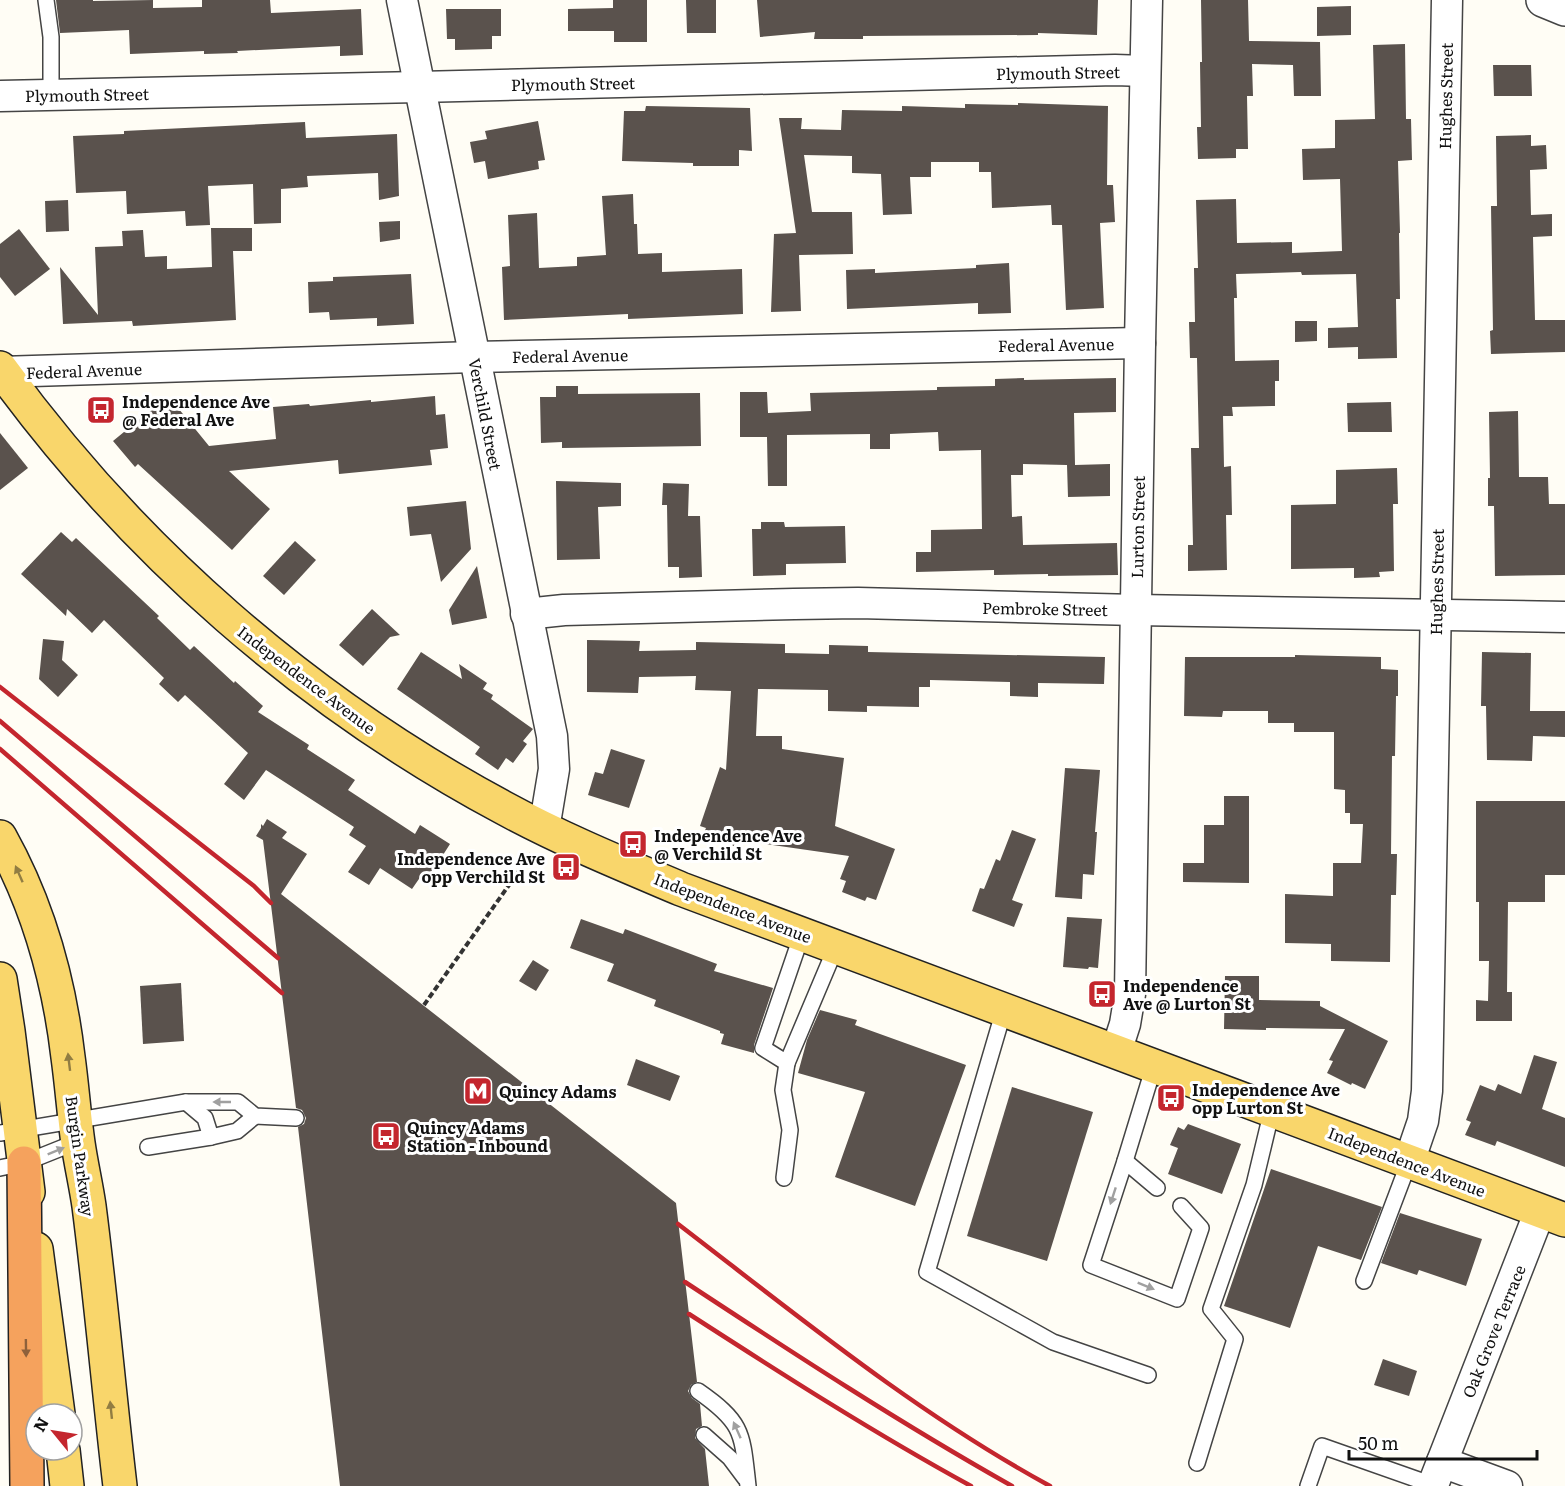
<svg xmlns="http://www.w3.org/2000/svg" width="1565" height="1486" viewBox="0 0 1565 1486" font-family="Literata,serif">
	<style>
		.building { fill: #5a524d }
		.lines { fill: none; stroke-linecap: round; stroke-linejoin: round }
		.service-casing { stroke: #444; stroke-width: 18 }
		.minor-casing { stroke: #444; stroke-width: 33 }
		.tertiary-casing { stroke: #444; stroke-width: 36 }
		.primary-casing { stroke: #222; stroke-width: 36 }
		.motorway-casing { stroke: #222; stroke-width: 36 }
		.path { stroke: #333; stroke-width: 4; stroke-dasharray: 6 3; stroke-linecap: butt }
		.service { stroke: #fff; stroke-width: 15 }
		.minor { stroke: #fff; stroke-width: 30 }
		.tertiary { stroke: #fff; stroke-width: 33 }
		.primary { stroke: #f9d66b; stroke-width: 33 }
		.motorway { stroke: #f5a25d; stroke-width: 33 }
		.rail { stroke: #c4262e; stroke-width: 4.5 }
		.oneway { fill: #917d42 }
		.oneway2 { fill: #a0a0a0 }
		.oneway3 { fill: #8e613b }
		.labels { text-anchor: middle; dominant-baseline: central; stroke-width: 6; stroke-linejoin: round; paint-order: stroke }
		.street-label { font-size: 16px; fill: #111; stroke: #fff }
		.poi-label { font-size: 16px; font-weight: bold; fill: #111; stroke: #fff; text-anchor: start }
	</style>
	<rect width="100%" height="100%" fill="#fffdf5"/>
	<g class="building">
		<polygon points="56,0 93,0 93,1 153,0 153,8 202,7 202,0 270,0 271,13 361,9 363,55 340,56 340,46 237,51 238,53 204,54 204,51 130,54 129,30 60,33"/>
		<polygon points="613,0 647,0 647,42 614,42 614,31 568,31 568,9 613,8"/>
		<polygon points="686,0 716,0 716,33 687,33"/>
		<polygon points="757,0 1098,0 1097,35 1038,33 1038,35 863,36 863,39 814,39 815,32 760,37"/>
		<polygon points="1201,0 1248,0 1249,41 1320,42 1321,96 1294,96 1293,65 1252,64 1253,96 1247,96 1248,149 1236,149 1236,158 1198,159 1197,127 1201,127 1200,62 1202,62"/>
		<polygon points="1351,6 1351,35 1317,36 1317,7"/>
		<polygon points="446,9 501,9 501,36 492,36 492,49 455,50 455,39 447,39"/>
		<polygon points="1405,44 1406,119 1411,119 1412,160 1398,161 1400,233 1399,233 1400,299 1396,299 1397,358 1358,359 1358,347 1328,348 1328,328 1358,327 1356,274 1302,275 1301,272 1236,274 1237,298 1234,298 1235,361 1279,360 1279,381 1275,381 1275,406 1232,407 1233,416 1223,416 1224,467 1231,466 1232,515 1226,515 1227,570 1188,571 1188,545 1193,545 1191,448 1199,448 1197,358 1190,358 1189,322 1195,322 1194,268 1198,268 1196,200 1236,199 1237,243 1292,242 1292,253 1342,251 1340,179 1303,180 1302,149 1335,148 1335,120 1375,119 1373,45"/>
		<polygon points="1493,65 1531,65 1532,96 1494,96"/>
		<polygon points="1018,103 1108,106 1107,185 1113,185 1115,222 1100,223 1104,308 1066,310 1062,225 1052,225 1051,205 992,208 991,172 979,172 979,162 931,162 931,177 910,177 912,214 883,215 881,174 852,173 852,156 804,155 812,212 852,212 853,254 799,255 801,311 771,312 774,234 796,233 779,118 802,118 801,129 841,130 842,110 902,111 902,106 965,108 965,104 1018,105"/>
		<polygon points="646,106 750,108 752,151 739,150 739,166 693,166 693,163 622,161 624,111 645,111"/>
		<polygon points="538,121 545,160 538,161 539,169 488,179 485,161 474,163 470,142 487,139 485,131"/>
		<polygon points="305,122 306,138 397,134 399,196 379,200 378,173 307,176 308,187 281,189 281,223 254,224 253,184 208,186 210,225 186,226 185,211 127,214 126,191 76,193 73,136 124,134 124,131"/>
		<polygon points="1531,135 1531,146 1546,145 1547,169 1530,170 1531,215 1552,214 1552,236 1533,237 1535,320 1565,320 1565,352 1491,354 1490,331 1493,330 1491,206 1497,206 1496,136"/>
		<polygon points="633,194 634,224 637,224 638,254 662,253 662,272 742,269 743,314 628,319 628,314 504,320 502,267 510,266 508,215 537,213 539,268 577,266 577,257 606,255 602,196"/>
		<polygon points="68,200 69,231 46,232 45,201"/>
		<polygon points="400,221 400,239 380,242 379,222"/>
		<polygon points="211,228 252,228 252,251 233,251 236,320 133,326 132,321 63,324 60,267 98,315 95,247 123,246 122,231 143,230 145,257 167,256 167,269 212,267"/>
		<polygon points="19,229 50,269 15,296 0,277 0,244"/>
		<polygon points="1009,263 1011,313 978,314 978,303 847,309 846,270 875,269 875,273 976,268 976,265"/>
		<polygon points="411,274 414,324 377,326 377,318 330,320 329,312 309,313 308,282 333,281 333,277"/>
		<polygon points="1295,321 1317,321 1317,341 1295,342"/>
		<polygon points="1024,378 1024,380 1116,378 1116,412 1074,413 1075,465 1110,464 1110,496 1068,497 1067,465 1023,464 1023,475 1011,475 1012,517 1022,516 1023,545 1117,543 1118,575 1048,576 1048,574 994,575 994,570 916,572 916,552 931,552 931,530 982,529 981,450 939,451 938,432 890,434 890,449 870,449 870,434 787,435 787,486 768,486 767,437 740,437 740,392 767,392 768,413 811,411 810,393 937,390 937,387 995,386 995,379"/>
		<polygon points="556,386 578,386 578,394 700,393 701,446 562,448 562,442 541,443 540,397 556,397"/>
		<polygon points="435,396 436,415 445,414 448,448 430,450 432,465 339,474 338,460 229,471 270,509 232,550 138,464 135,467 113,441 158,404 164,412 174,403 209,446 276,439 273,407 309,404 310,406 371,400 371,402"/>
		<polygon points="1391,402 1392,432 1348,432 1347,403"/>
		<polygon points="1518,411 1519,477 1548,477 1549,504 1565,504 1565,575 1495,576 1494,506 1488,506 1488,478 1490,478 1489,412"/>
		<polygon points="0,433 28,468 0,490"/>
		<polygon points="1397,468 1398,504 1393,504 1394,571 1379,572 1380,577 1354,578 1354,568 1291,569 1291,505 1336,504 1336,470"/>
		<polygon points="556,481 621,483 621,506 598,507 600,559 557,560"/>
		<polygon points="663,483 689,484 688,516 700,516 702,577 679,578 679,567 668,567 667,505 662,505"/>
		<polygon points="466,501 471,549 441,582 431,534 410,536 407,507"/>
		<polygon points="761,522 784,522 785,527 845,526 846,563 786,564 786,575 753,576 752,529 761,529"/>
		<polygon points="61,532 72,542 76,538 159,616 157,618 190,650 194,646 234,683 235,681 263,706 258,712 309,745 307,749 355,780 348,790 415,834 420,825 450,844 427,880 421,876 412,889 380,868 369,885 348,872 366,846 349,835 354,827 266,770 244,800 224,784 248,753 185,695 178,702 159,684 164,678 104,620 92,633 67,609 66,616 21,574"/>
		<polygon points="295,541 316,560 284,595 263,576"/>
		<polygon points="477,566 487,618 452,625 449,610"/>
		<polygon points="372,609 400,635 390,637 363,666 339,645"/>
		<polygon points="43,639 64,641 62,660 78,675 58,697 39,679"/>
		<polygon points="587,640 640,641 639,651 696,650 696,642 785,644 785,653 829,654 829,645 868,646 868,652 1105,657 1104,684 1038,683 1038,697 1010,696 1010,682 930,680 930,687 919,687 919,707 867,706 867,712 828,711 828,690 758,689 756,736 782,736 782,749 844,758 835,826 895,849 876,900 867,897 865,901 842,892 846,881 840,879 849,856 759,843 737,836 734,846 703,835 706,828 700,826 720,767 726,770 731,691 695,690 696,676 639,677 638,693 587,692"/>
		<polygon points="421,652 462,679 459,664 487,683 483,689 493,695 491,699 533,729 523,741 527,744 513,763 506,758 498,770 475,754 480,747 397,689"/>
		<polygon points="1482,652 1531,653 1530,711 1565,711 1565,737 1533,736 1532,761 1487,760 1486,706 1481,706"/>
		<polygon points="1295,655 1381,657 1381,669 1398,670 1398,696 1396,696 1395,756 1392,756 1391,854 1397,854 1396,895 1391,895 1390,962 1331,961 1331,944 1285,943 1285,894 1333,896 1333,863 1361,863 1363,824 1350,824 1350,813 1345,813 1345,790 1334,789 1334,732 1294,732 1294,723 1268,723 1268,711 1223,711 1222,717 1184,716 1185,657 1295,657"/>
		<polygon points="611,749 645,760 629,808 588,795 595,772 603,774"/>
		<polygon points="1065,768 1100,770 1095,832 1097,832 1094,875 1083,874 1082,899 1055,897"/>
		<polygon points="1224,796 1249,796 1249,883 1183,882 1183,863 1204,863 1204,825 1224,825"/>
		<polygon points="1476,801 1565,801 1565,875 1545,875 1545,902 1508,902 1507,992 1512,992 1512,1021 1476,1021 1476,1000 1488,1001 1489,961 1479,961 1479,902 1476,902"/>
		<polygon points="267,819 287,832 282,838 307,854 281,894 676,1203 697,1382 691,1385 688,1391 692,1398 700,1404 702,1426 696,1429 695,1438 705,1449 709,1486 340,1486 298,1127 304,1124 306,1118 302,1110 296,1108 263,840 256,836 261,828 261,824 263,826"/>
		<polygon points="1012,830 1036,839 1012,900 1023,904 1014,927 972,911 980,888 984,889 996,859 1000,861"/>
		<polygon points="1067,917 1102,919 1098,968 1089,967 1088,969 1063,967"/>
		<polygon points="581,919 623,934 625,929 717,964 714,971 773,988 754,1045 754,1053 721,1044 724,1034 720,1033 720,1031 654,1006 656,1000 607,981 614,964 570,948"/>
		<polygon points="533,960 549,970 536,991 519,981"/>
		<polygon points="1225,976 1259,976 1259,1000 1320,1001 1320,1006 1388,1041 1365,1089 1352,1083 1351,1085 1327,1073 1333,1061 1329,1060 1345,1029 1266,1028 1266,1030 1224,1029"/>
		<polygon points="181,983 184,1041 143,1044 140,986"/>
		<polygon points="820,1010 857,1020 855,1025 966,1065 915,1206 835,1177 865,1092 798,1073 807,1040"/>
		<polygon points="1534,1055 1557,1062 1542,1109 1565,1118 1565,1167 1497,1141 1495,1146 1465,1135 1471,1122 1466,1120 1480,1085 1495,1091 1498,1084 1521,1094"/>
		<polygon points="636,1059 680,1076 670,1101 627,1085"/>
		<polygon points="1012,1087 1093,1112 1047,1261 967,1236"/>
		<polygon points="1188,1124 1241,1144 1222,1194 1168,1174 1178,1148 1170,1145 1178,1127 1184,1130"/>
		<polygon points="1271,1169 1382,1207 1361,1260 1318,1246 1290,1328 1224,1306"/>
		<polygon points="1400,1213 1482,1239 1466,1286 1419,1270 1417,1275 1381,1263"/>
		<polygon points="1383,1359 1417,1371 1409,1396 1374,1385"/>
	</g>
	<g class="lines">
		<g class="service-casing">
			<g id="service">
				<polyline points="46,0 51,37 51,94"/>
				<polyline points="802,934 763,1048 787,1063 836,947"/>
				<polyline points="1004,1010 927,1272 1053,1342 1148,1375"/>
				<polyline points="186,1102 205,1118 211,1137"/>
				<polyline points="0,1133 186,1102 238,1102 255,1116 296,1118"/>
				<polyline points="148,1147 211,1137 237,1131 255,1116"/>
				<polyline points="1125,1161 1154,1066"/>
				<polyline points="0,1168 24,1163 79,1141"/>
				<polyline points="784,1178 790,1130 783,1090 787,1063"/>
				<polyline points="1157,1188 1125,1161 1091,1265 1177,1299 1201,1228 1181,1206"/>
				<polyline points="1364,1281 1409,1162"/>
				<path d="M 698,1391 C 744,1423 742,1433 748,1486"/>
				<polyline points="704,1435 730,1458 745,1478"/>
				<polyline points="1197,1463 1235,1339 1211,1309 1254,1185 1272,1110"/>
				<polyline points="1308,1486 1322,1446 1433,1485"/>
			</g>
		</g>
		<g class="minor-casing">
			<g id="minor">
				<polyline points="402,0 552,736 554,769 544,829"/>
				<polyline points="0,96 419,87 1115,70 1145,71"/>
				<polyline points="0,372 474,357 1140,343"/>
				<polyline points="526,614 564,610 794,604 858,603 1136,610 1565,617"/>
				<polyline points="1116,1052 1125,1024 1130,994 1140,343 1147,0"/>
				<polyline points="1409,1162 1423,1121 1427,1091 1447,0"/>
				<polyline points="1442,1462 1507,1486"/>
				<polyline points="1433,1485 1540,1211"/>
			</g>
		</g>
		<g class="tertiary-casing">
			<polyline id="tertiary" points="1543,0 1565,9"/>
		</g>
		<g class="primary-casing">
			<g id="primary">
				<path d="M 0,368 C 132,550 306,702 504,808 C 561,839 622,864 681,889 L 1565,1220"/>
				<path d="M 0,837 C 38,905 59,980 68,1057 C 72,1086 74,1115 78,1143 C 81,1164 86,1185 89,1206 C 101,1299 109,1393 120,1486"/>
				<polyline points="0,979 8,1031 28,1192"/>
				<polyline points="36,1249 58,1414"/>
				<polyline points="63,1450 67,1486"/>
			</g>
		</g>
		<g class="motorway-casing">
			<polyline id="motorway" points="24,1163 27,1486"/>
		</g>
		<polyline class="path" points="424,1005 531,854"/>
		<use href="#service" class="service"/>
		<use href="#minor" class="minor"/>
		<use href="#tertiary" class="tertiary"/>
		<use href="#primary" class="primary"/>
		<use href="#motorway" class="motorway"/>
		<g class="rail">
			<polyline points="0,687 254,886 271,903"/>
			<polyline points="0,721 278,958"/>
			<polyline points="0,749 282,993"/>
			<path d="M 678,1224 C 798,1316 916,1413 1050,1486"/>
			<path d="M 685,1282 C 793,1353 900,1423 1012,1486"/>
			<path d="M 689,1314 C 782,1374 874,1433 971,1486"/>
		</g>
	</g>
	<defs><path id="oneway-solid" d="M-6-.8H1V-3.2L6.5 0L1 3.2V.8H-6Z" transform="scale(1.5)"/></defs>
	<g class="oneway">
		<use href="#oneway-solid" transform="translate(19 874) rotate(-114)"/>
		<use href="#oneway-solid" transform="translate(69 1062) rotate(-97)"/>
		<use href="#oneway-solid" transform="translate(111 1410) rotate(-96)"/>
	</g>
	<g class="oneway2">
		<use href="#oneway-solid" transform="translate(222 1102) rotate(-180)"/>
		<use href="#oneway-solid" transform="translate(56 1151) rotate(-22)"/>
		<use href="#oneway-solid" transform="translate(1113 1196) rotate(108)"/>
		<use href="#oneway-solid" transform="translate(1146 1286) rotate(22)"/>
		<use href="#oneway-solid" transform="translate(737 1430) rotate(-114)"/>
	</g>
	<use class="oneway3" href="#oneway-solid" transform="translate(26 1348) rotate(89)"/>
	<defs>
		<g id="bus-square" transform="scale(1.5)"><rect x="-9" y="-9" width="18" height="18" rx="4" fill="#c4262e" stroke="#fff"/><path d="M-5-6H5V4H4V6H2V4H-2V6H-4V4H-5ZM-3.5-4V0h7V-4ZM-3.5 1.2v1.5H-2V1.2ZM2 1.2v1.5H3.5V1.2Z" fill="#fff"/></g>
		<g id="metro-square" transform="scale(1.5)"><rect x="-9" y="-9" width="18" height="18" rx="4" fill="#c4262e" stroke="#fff"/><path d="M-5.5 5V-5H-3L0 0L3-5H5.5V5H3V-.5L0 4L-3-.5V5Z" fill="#fff"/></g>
	</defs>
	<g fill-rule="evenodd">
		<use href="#bus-square" x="101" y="410"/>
		<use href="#bus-square" x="633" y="844"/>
		<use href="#bus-square" x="566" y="867"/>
		<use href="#bus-square" x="1102" y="994"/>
		<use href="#metro-square" x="478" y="1091"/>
		<use href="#bus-square" x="1171" y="1098"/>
		<use href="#bus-square" x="386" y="1136"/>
	</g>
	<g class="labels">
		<g class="street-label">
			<text transform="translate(1058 72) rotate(-1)">Plymouth Street</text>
			<text transform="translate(573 83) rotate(-1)">Plymouth Street</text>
			<text transform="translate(87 94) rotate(-1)">Plymouth Street</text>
			<text transform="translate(1445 96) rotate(-89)">Hughes Street</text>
			<text transform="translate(1056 344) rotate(-1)">Federal Avenue</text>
			<text transform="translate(570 355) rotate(-1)">Federal Avenue</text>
			<text transform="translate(84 370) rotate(-2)">Federal Avenue</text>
			<text transform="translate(486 414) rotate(79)">Verchild Street</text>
			<text transform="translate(1137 527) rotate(-89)">Lurton Street</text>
			<text transform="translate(1436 582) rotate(-89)">Hughes Street</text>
			<text transform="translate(1045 608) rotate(1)">Pembroke Street</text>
			<text transform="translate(307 679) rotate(37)">Independence Avenue</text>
			<text transform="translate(733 907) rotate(21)">Independence Avenue</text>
			<text transform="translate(81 1156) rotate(82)">Burgin Parkway</text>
			<text transform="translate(1407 1161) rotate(21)">Independence Avenue</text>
			<text transform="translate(1493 1331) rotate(-68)">Oak Grove Terrace</text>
		</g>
		<g class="poi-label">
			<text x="122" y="401">Independence Ave<tspan x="122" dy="18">@ Federal Ave</tspan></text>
			<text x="654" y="835">Independence Ave<tspan x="654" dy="18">@ Verchild St</tspan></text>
			<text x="545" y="858" text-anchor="end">Independence Ave<tspan x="545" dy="18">opp Verchild St</tspan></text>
			<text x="1123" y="985">Independence<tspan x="1123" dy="18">Ave @ Lurton St</tspan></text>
			<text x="1192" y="1089">Independence Ave<tspan x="1192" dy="18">opp Lurton St</tspan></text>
			<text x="499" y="1091">Quincy Adams</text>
			<text x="407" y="1127">Quincy Adams<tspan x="407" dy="18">Station - Inbound</tspan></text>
		</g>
	</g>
	<g transform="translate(54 1432) rotate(300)"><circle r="28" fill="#ffffff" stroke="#a0a0a0" stroke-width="1.5"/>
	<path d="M0-4.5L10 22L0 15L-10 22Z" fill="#c4262e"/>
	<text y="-9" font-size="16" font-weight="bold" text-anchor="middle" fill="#111111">N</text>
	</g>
	<path d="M1349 1450v9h188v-9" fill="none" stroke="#111111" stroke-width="3"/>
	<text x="1358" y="1450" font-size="18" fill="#111111" stroke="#ffffff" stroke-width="4.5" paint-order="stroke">50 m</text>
</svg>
